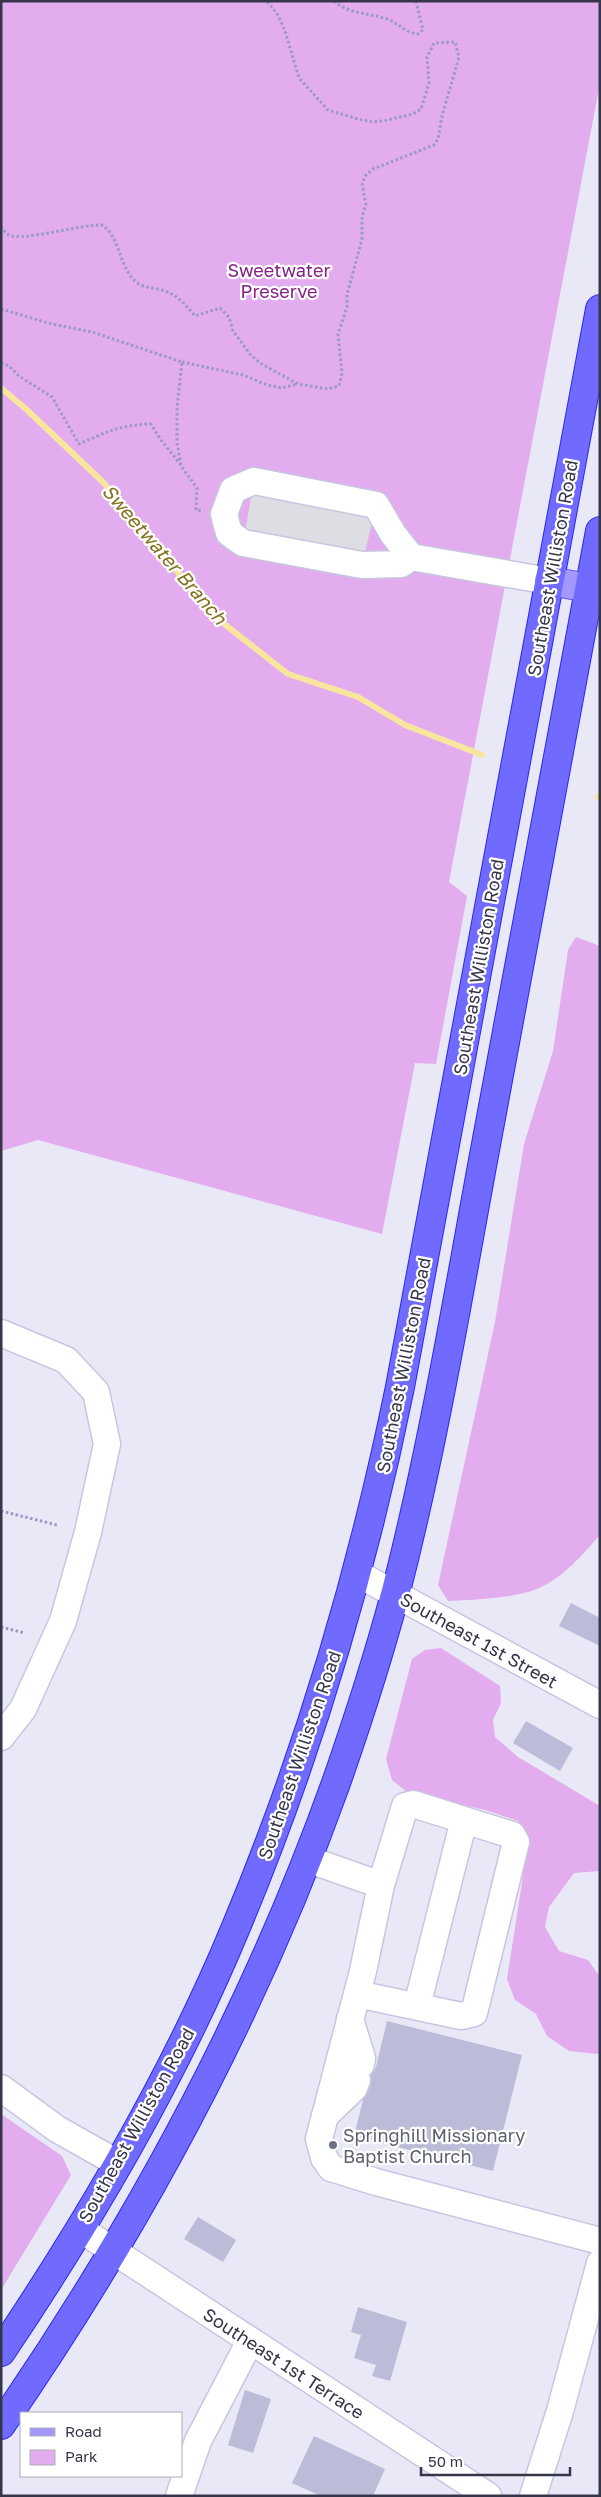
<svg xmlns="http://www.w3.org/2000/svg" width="601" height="2497" viewBox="0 0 601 2497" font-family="'Golos Text',sans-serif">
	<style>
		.green { fill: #e3acee }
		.parking { fill: #dddde4 }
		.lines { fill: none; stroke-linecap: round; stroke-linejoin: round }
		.stream { stroke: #f9e69e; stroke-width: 6 }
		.building { fill: #bcbcd9 }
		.minor-casing { stroke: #c7c6e1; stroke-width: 29 }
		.major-casing { stroke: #675af1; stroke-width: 30 }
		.highway-casing { stroke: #2b28ef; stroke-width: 30 }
		.path { stroke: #9a99c6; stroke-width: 3; stroke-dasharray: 2.5 2.5; stroke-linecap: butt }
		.minor { stroke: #fff; stroke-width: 26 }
		.major { stroke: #a298ff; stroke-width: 28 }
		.highway { stroke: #716aff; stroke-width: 28 }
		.worship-dot { fill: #6b7280; stroke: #fff; stroke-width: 2 }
		.labels { text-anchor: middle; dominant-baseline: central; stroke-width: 4.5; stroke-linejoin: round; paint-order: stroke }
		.park-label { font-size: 18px; fill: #842183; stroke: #fff }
		.street-label { font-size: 18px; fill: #35364a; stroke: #fff }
		.worship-label { font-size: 18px; fill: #5b616d; stroke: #fff; text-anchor: start }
		.water-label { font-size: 19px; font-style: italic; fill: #85711b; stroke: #fff }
	</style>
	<rect width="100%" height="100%" fill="#e9e8f6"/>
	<g class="green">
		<polygon points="1,1 600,1 600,83 449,882 467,896 436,1064 415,1063 382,1234 38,1140 1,1151"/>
		<path d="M 576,937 L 600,946 L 600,1535 C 582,1555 564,1577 539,1588 C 518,1598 472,1600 448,1601 L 438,1585 L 495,1322 L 524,1144 L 553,1051 L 568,950 Z"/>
		<polygon points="441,1648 500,1686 501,1703 493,1720 495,1737 518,1757 600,1806 600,1871 574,1873 549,1907 545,1927 559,1951 588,1960 600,1977 600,2053 597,2054 569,2051 547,2036 536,2014 515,2000 507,1979 522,1883 525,1839 518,1821 485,1810 407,1792 392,1780 386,1759 412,1659 425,1650"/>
		<polygon points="1,2114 62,2156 71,2175 1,2290"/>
	</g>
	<polygon class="parking" points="254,481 376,505 362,565 243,543"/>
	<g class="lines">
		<g class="stream">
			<polyline points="1,388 27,410 104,483 214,616 288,674 358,697 405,725 482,755"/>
			<polyline points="598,797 600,797"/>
		</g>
	</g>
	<g class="building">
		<polygon points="571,1603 600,1618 600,1646 559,1626"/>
		<polygon points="526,1721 573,1748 560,1771 513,1743"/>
		<polygon points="387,2021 522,2055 493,2171 354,2136 363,2100 371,2085 371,2075 376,2067"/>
		<polygon points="198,2217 236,2240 223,2262 184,2239"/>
		<polygon points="358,2307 407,2322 390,2381 372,2376 376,2365 354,2358 361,2335 351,2332"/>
		<polygon points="245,2390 271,2399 253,2453 228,2445"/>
		<polygon points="314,2436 385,2469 373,2496 321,2496 292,2483"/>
	</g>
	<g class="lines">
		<g class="minor-casing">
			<g id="minor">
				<polygon points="254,481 376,505 393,534 411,557 401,564 362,565 243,543 229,533 224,514 233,490"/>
				<polyline points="411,557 549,581"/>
				<polyline points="1,1333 66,1360 96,1392 107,1444 88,1532 63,1621 23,1709 1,1737"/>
				<polyline points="358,1574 600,1705"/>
				<polyline points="307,1859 381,1885"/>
				<polyline points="357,1994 461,2016 474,2013 516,1842 512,1835 413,1804 405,1806 381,1885 363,1971 319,2139 324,2158 331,2168 376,2182 600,2241"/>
				<polyline points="417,2006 464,1820"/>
				<polyline points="350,2019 362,2058 361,2064"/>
				<polyline points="1,2088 57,2129 119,2164"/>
				<polyline points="325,2116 354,2088 357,2080"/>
				<polyline points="80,2229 488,2496"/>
				<polyline points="179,2496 198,2441 250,2341"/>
				<polyline points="533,2496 560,2411 600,2263"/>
			</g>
		</g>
		<g class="major-casing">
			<polyline id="major" points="549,581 600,590"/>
		</g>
		<g class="highway-casing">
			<g id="highway">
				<path d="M 1,2352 C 91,2218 174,2077 236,1927 C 309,1753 362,1573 400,1387 L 600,309"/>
				<path d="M 1,2425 C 139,2225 254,2012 336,1783 C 358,1720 379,1655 396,1591 C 432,1451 456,1308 482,1166 C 521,954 561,743 600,531"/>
			</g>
		</g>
		<g class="path">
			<path d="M 334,1 C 349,14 369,13 387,19 C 399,23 403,32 418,34 L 423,30 L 416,1"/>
			<path d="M 1,226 C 3,229 6,234 9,235 C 20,242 83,224 102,225 C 122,238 118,270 139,284 C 146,288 155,288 162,290 C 178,295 185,304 195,316 L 220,308 L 229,317 L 233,331 L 250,354 L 260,363 L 298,384 L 328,389 L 339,386 L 342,373 L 338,334 L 347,307 L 347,295 L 362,239 L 362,216 L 366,205 L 362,183 L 366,175 L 373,169 L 434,145 L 438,139 L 442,116 L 459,57 L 455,42 L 434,43 L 427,57 L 429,83 L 421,109 L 413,114 L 383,121 L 373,122 L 358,119 L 328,110 L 299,78 L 285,31 L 278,15 L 267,1"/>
			<polyline points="1,309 48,323 92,332 182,362 177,408 177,442 181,466 197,488 196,510 203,511"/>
			<polyline points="182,362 243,375 267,385 282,388 298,384"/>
			<path d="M 1,363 L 9,366 L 19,376 L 52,397 L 79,444 C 106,432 120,425 151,424 L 161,440 L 181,465"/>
			<polyline points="1,1511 57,1525"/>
			<polyline points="1,1627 25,1633"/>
		</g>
		<use href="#minor" class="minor"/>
		<use href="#major" class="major"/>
		<use href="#highway" class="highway"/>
	</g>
	<circle class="worship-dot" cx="333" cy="2145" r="5"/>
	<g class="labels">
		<g class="park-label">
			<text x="279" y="270">Sweetwater<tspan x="279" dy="21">Preserve</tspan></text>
		</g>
		<g class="street-label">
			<text transform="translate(552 568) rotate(-80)">Southeast Williston Road</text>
			<text transform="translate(478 967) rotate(-80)">Southeast Williston Road</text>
			<text transform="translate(403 1365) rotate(-79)">Southeast Williston Road</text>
			<text transform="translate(479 1640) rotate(29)">Southeast 1st Street</text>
			<text transform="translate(299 1755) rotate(-71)">Southeast Williston Road</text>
			<text transform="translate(136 2125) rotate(-61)">Southeast Williston Road</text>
			<text transform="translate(284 2363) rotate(33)">Southeast 1st Terrace</text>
		</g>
		<g class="worship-label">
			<text x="343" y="2135">Springhill Missionary<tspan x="343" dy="21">Baptist Church</tspan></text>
		</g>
		<g class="water-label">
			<text transform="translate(165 554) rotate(49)">Sweetwater Branch</text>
		</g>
	</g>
	<rect width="601" height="2497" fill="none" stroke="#35364a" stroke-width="5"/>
	<rect x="20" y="2412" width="162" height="65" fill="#ffffff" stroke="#aeafb7"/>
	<rect x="30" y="2428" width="25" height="8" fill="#a298ff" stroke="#aeafb7"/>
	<text x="65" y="2437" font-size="15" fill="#35364a">Road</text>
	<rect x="30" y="2450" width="25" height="15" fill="#e3acee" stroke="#aeafb7"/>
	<text x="65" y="2462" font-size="15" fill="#35364a">Park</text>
	<path d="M421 2467v8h149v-8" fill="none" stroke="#35364a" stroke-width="2.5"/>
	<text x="428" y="2467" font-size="15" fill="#35364a" stroke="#ffffff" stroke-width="4" paint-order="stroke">50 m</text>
</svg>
